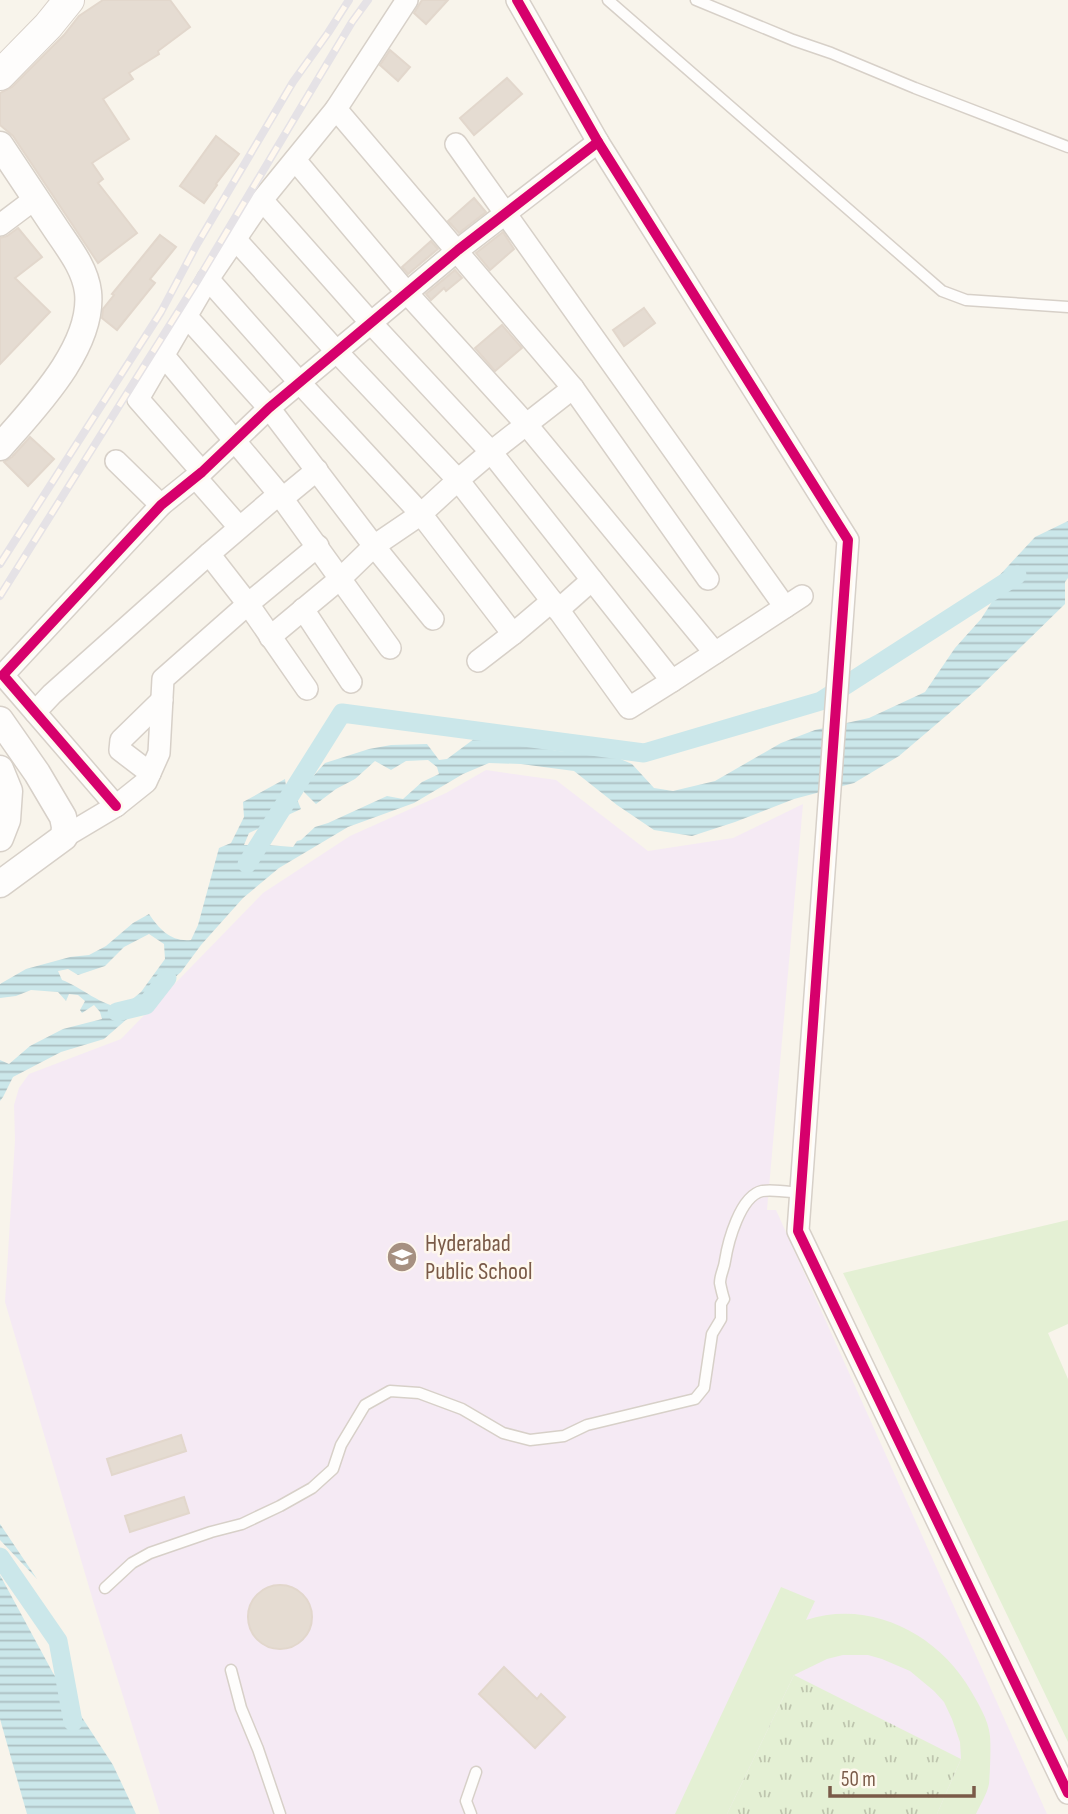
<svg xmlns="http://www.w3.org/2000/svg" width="1068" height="1814" viewBox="0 0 1068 1814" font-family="'Sofia Sans Condensed',sans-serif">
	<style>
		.education { fill: #f5eaf4 }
		.grass { fill: #e4f0d4 }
		.park { fill: url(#park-tufts) }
		.water { fill: url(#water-rules); fill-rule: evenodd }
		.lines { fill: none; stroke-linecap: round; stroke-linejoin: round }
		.canal { stroke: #cbe7ea; stroke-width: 19 }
		.building { fill: #e5dcd2; stroke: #e2d7cc; stroke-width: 2 }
		.service-casing { stroke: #d7d0c8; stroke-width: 13 }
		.minor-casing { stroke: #d7d0c8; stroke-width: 24 }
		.tertiary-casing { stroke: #d7d0c8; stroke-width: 29 }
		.secondary-casing { stroke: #d8d0c8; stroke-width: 32 }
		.service { stroke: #fefdfc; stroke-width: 10 }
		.minor { stroke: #fefdfc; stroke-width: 21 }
		.tertiary { stroke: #fefdfc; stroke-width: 26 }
		.secondary { stroke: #fefdfc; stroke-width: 30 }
		.rail-casing { stroke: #e5e2e6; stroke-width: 8 }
		.rail { stroke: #fff8ee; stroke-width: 5; stroke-dasharray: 16; stroke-linecap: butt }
		.cycleway-casing { stroke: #fff8ee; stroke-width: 15 }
		.cycleway { stroke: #d6006c; stroke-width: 10 }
		.labels { text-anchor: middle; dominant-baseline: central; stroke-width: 5; stroke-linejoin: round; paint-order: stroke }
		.poi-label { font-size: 24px; fill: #7a5a48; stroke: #fff8ee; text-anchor: start }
	</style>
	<defs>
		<pattern id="park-tufts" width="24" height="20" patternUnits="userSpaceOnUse" patternTransform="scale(1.75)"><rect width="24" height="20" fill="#e4f0d4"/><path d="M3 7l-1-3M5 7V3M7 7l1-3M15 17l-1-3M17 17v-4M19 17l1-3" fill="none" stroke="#bec5ae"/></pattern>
		<pattern id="water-rules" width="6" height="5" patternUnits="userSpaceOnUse" patternTransform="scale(1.75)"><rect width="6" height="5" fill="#cbe7ea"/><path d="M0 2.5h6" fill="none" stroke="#aabec0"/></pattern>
	</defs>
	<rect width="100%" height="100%" fill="#f8f4eb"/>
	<polygon class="education" points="486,770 556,780 648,851 733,838 803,804 767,1210 776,1210 1047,1814 160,1814 94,1604 5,1302 15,1140 14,1105 19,1088 29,1074 121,1039 263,893 350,836 446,793"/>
	<g class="grass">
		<polygon points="1068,1220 1068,1324 1048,1333 1068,1379 1068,1742 843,1273"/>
		<path d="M 781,1587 L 815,1601 L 806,1620 C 871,1599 938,1634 971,1691 C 979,1705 988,1719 990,1736 C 991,1747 990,1773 989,1784 C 987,1794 980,1805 976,1814 L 937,1814 L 961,1759 L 960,1742 L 952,1719 L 944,1702 L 934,1691 L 910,1671 L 882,1659 L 868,1655 L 843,1655 L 827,1659 L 794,1675 L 727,1814 L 675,1814 Z"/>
	</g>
	<polygon class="park" points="794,1675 961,1759 937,1814 727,1814"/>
	<g class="water">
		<path d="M 1068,521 L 1068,578 L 1065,582 L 1065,604 L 980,687 L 899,756 L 854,783 L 794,799 L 735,822 L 692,836 L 654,830 L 617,805 L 574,771 L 521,764 L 489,763 L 463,774 L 414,803 L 348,827 L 279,868 L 243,898 L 201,945 L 181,972 L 104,1039 L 61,1052 L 13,1077 L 3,1097 L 0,1101 L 0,1060 L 9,1064 L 30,1046 L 63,1029 L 102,1019 L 100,1012 L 94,1005 L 82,1013 L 80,1010 L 85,1001 L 78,995 L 69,994 L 66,1001 L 58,992 L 31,990 L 16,996 L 0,998 L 0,984 L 26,969 L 70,957 L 89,955 L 106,946 L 133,923 L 149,914 C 160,930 171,942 191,940 L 198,925 L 219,848 L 231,843 L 244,817 L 243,802 L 285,779 L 286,786 L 294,786 L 299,775 L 309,781 L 325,763 L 369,749 L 391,745 L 427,744 L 439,760 L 447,759 L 478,736 L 558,751 L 611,755 L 632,764 L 654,788 L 673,791 L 715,781 L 781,743 L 815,730 L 869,718 L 925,692 L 955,648 L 981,619 L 997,594 L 997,578 L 1035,537 ZM 428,760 L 437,767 L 439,774 L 422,782 L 403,799 L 387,796 L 328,823 L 315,827 L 301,840 L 297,841 L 293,847 L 268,845 L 257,841 L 250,845 L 244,845 L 249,833 L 301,809 L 297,799 L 303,791 L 316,804 L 336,789 L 355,779 L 375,761 L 391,770 L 406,761 ZM 149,934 L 164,944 L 165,959 L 141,992 L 130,1001 L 130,1006 C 109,1013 82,987 62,980 L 58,971 L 68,969 L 78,975 L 105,966 L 124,947 Z"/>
		<polygon points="0,1524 37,1579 0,1540"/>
		<polygon points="0,1575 53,1673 113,1765 136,1814 27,1814 0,1719"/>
	</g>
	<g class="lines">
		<g class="canal">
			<polyline points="247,864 342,713 644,753 821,701 1017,575"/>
			<polyline points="117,1012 146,1005 167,978"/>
			<polyline points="0,1557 58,1641 73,1722"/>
		</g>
	</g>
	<g class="building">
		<polygon points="103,0 170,0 190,27 158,51 159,54 129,73 133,79 103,99 129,139 92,163 103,179 98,183 137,233 98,263 13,136 0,125 0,93 12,87 64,35 79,16"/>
		<polygon points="422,0 448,0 426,24 414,13"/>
		<polygon points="390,50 410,67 398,81 380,65"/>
		<polygon points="507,78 522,94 474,135 460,118"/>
		<polygon points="216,136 239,154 216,184 217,185 204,203 180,186"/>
		<polygon points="474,198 486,212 459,233 448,221"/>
		<polygon points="18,228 42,257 15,278 50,312 0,364 0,238 7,236"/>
		<polygon points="503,232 514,249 490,270 476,253"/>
		<polygon points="160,235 176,247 150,279 155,283 117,330 102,318 103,309 114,295 112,294"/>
		<polygon points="431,241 438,249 408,274 402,267"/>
		<polygon points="455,270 462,278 446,291 444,288 431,300 426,294"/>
		<polygon points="644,308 655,323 624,346 613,330"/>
		<polygon points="502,325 522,348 495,371 475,348"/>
		<polygon points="30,437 54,459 28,486 4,462 12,457"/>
		<polygon points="181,1435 186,1451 112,1475 107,1459"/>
		<polygon points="184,1497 189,1513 130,1532 125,1516"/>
		<circle cx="280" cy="1617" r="32"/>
		<polygon points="504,1667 537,1699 541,1694 565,1717 535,1748 479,1694"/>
	</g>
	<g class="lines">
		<g class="service-casing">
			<g id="service">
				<polyline points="608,0 942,291 966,300 1068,307"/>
				<polyline points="696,0 793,40 831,53 915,88 1068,147"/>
				<path d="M 105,1588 L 132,1563 L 150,1553 L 211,1532 L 242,1524 L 280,1506 L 312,1488 L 333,1469 L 341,1445 L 365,1405 L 390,1391 L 419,1393 L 462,1409 L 503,1433 L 530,1440 L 564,1436 L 587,1425 L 695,1399 L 704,1388 L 712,1334 L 721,1319 L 721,1304 L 724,1299 C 722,1293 721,1288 720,1283 C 720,1275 724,1269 725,1261 C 728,1242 740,1196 762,1191 C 772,1189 790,1192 801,1193"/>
				<polyline points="231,1670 241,1708 258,1749 280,1814"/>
				<polyline points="471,1814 466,1801 476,1772"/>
			</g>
		</g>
		<g class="minor-casing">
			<g id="minor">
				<polyline points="517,0 598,142 848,540 798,1231 1068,1793"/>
				<polyline points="336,109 573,388 708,579"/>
				<polyline points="456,144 785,607"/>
				<polyline points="295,160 407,293 526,424 715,653"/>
				<polyline points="262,200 371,323 491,452 672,681"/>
				<polyline points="0,225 36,198"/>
				<polyline points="236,240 337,352 458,480 552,601 629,708 672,681 802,596"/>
				<polyline points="208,279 300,383 421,514 513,634 552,601"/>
				<polyline points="187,317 269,408 374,546 433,619"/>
				<polyline points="164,356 279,494 390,648"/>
				<polyline points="116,461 161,505"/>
				<polyline points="283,498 317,470"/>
				<polyline points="239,527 197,479 202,472 138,399 208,279 262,200 336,109 407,0"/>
				<polyline points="209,554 248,604 318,546"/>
				<polyline points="303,609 351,682"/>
				<polyline points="558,610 592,580"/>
				<polyline points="270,637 341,578 374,546 421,514 458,480 491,452 573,388"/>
				<polyline points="478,661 513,634"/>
				<polyline points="35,712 52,694 209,554 279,494"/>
				<polyline points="150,773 120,750 121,740 162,700"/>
				<polyline points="116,806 3,675 161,505 202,472 269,408 458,250 598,142"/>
				<polyline points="64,837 116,806 146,782 159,753 163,679 248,604 307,689"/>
			</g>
		</g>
		<g class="tertiary-casing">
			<g id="tertiary">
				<path d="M 0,145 C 18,172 36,199 54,226 C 67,246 85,267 88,292 C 94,347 34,408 0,447"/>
				<polyline points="0,720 37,773 63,817 65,827 64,837 0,884"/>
				<polyline points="0,769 9,791 7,820 0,838"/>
			</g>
		</g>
		<g class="secondary-casing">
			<polyline id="secondary" points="0,75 48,26 69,0"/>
		</g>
		<use href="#service" class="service"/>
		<use href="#minor" class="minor"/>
		<use href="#tertiary" class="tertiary"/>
		<use href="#secondary" class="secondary"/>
		<g class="rail-casing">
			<g id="rail">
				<polyline points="0,564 161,312 196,246 293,82 328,33 349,0"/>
				<polyline points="0,596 196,283 352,22 368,0"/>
			</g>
		</g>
		<use href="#rail" class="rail"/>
		<g class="cycleway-casing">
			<g id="cycleway">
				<polyline points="517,0 598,142 848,540 798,1231 1068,1793"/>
				<polyline points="116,806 3,675 161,505 202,472 269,408 458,250 598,142"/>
			</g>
		</g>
		<use href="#cycleway" class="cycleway"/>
	</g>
	<defs>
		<g id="school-disc" transform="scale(1.575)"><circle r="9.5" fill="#a69081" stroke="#fff8ee"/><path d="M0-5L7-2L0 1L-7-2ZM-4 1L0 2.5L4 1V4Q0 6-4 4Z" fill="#fff"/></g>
	</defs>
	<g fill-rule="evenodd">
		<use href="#school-disc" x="402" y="1257"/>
	</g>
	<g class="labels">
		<g class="poi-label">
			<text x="425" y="1243">Hyderabad<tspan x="425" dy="28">Public School</tspan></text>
		</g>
	</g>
	<path d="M830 1786v10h144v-10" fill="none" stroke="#7a5a48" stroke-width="3.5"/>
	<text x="841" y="1786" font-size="21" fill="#7a5a48" stroke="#fff8ee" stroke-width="5" paint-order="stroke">50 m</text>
</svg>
